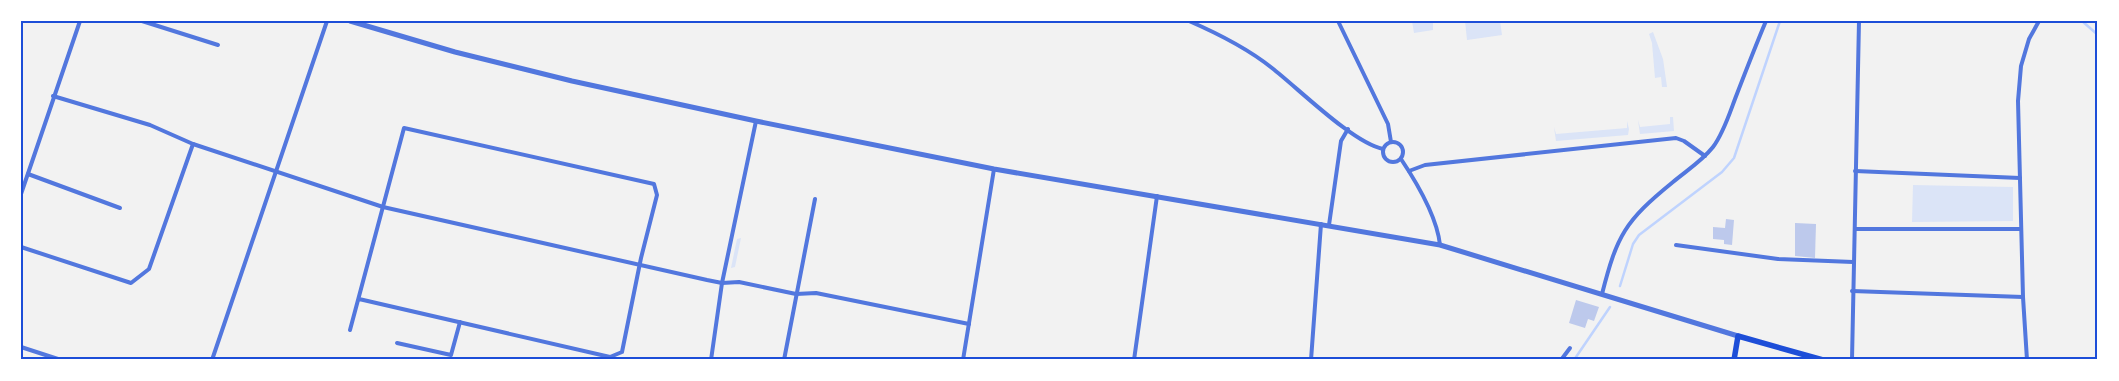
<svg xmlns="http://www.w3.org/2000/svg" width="2119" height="381" viewBox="0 0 2119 381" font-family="'Roboto Condensed',sans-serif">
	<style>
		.green { fill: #dbe4f7 }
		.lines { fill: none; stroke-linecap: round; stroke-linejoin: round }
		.stream { stroke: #bfd3fe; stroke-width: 2.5 }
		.building { fill: #bdc9ec }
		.minor { stroke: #5277de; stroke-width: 4 }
		.tertiary { stroke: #5277de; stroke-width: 5 }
		.secondary { stroke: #1d4ed8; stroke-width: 5.5 }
		.neatline { fill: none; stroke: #1d4ed8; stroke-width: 2 }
	</style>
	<rect width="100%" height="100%" fill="#f2f2f2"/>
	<g class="green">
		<polygon points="1412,21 1433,21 1433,30 1414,33"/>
		<polygon points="1465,21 1500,21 1502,35 1467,40"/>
		<polygon points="1653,32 1663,59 1667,87 1662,87 1661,77 1655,78 1652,43 1649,34"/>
		<polygon points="1670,117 1673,117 1674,131 1640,134 1638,120 1640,127 1670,124"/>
		<polygon points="1627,121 1629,129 1628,135 1556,141 1554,127 1556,134 1627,128"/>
		<polygon points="1913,185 2013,187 2013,221 1912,222"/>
		<polygon points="741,238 735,267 731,268 737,239"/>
	</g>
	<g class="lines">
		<g class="stream">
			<polyline points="2082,21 2098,35"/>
			<polyline points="1620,286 1633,244 1639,235 1722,172 1734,158 1780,21"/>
			<polyline points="1574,360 1610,307"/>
		</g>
	</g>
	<g class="building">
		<polygon points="1726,219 1734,220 1732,245 1724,244 1724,240 1713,239 1713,227 1725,228"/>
		<polygon points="1795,223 1816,224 1815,258 1795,256"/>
		<polygon points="1576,300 1599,307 1594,321 1588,319 1585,328 1569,323"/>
	</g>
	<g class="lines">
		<g class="minor">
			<polyline points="142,21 218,45"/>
			<path d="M 1189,21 C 1219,34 1247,48 1272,68 C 1299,89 1353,143 1383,149"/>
			<polyline points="1338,21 1388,124 1391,142"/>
			<polyline points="53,96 150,125 193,144 383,207 707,280 722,283 739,282 796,294 816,293 969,324"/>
			<circle cx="1393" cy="152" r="10"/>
			<path d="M 1401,159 C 1417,183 1437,216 1440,245"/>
			<polyline points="1409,171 1425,165 1676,138 1684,141 1705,156"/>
			<polyline points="1855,171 2020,178"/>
			<polyline points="28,174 120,208"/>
			<polyline points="21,194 80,21"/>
			<polyline points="1329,225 1341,141 1348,129"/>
			<polyline points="1855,229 2021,229"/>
			<polyline points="1676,245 1778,259 1853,262"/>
			<polyline points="21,247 131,283 149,269 193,144"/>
			<polyline points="1852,291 2023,297"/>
			<path d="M 1602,294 C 1617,235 1625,221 1673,182 C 1686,171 1702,161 1713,147 C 1723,134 1729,115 1735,99 C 1745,73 1755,47 1766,21"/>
			<polyline points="350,330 404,128 654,184 657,195 641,258 622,352 610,357 359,299"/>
			<polyline points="397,343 451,355 460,322"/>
			<polyline points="21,347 61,360"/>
			<polyline points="212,360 327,21"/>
			<polyline points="711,360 722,283 756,121"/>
			<polyline points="784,360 815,199"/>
			<polyline points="963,360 994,169"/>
			<polyline points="1134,360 1157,196"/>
			<polyline points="1311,360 1321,224"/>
			<polyline points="1561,360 1570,348"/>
			<polyline points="1852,360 1859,21"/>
			<polyline points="2027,360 2023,297 2018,101 2021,66 2029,39 2039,21"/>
		</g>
		<polyline class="tertiary" points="350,21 455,52 572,81 756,121 994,169 1440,245 1738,336"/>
		<polyline class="secondary" points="1734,360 1738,336 1823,360"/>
	</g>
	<rect width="2119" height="381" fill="none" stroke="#ffffff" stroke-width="45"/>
	<rect x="22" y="22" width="2074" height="336" class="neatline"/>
</svg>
